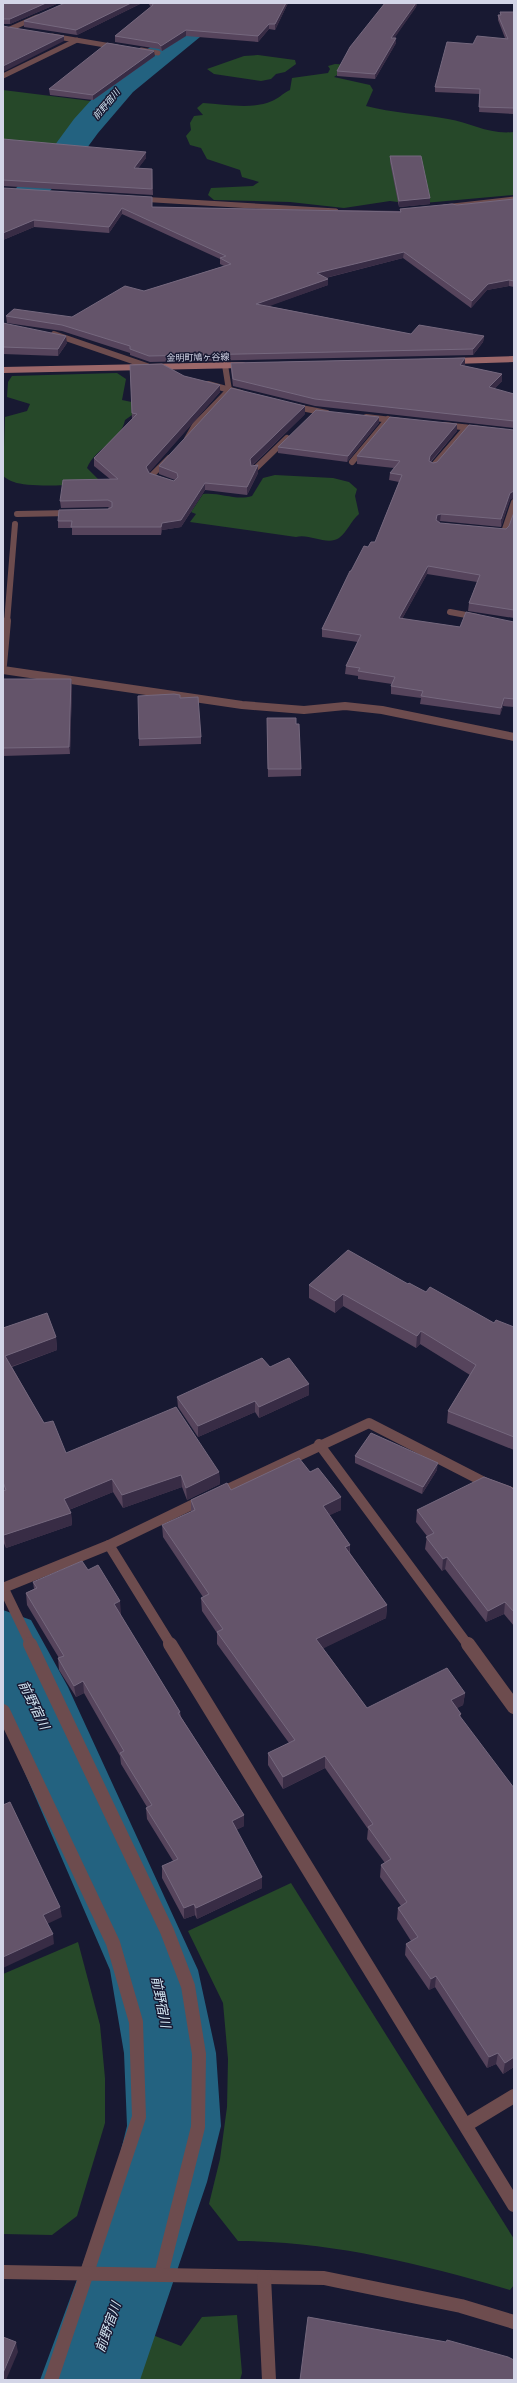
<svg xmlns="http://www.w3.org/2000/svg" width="517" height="2383" viewBox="0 0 517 2383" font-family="'PT Sans Narrow','Noto Sans JP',sans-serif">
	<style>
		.green { fill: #264829 }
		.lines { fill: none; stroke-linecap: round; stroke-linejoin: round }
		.river { fill: #236280; fill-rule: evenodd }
		.minor-far4 { stroke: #6d4c4e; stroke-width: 5 }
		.minor-far3 { stroke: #6d4c4e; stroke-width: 6 }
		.minor-far2 { stroke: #6d4c4e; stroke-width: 8 }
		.minor-far1 { stroke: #6d4c4e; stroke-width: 10 }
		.minor { stroke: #6d4c4e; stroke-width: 14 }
		.secondary { stroke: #9b6769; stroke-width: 6 }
		.wall { fill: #56445c }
		.shaded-wall { fill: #382c45 }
		.building { fill: #64546a; stroke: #75687e }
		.labels { text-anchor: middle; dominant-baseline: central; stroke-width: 3; stroke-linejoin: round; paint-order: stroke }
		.far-water-label { font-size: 9px; font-style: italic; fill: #d3e6f2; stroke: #181932 }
		.far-street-label { font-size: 9px; fill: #d3d5e7; stroke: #181932 }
		.near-water-label { font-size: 13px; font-style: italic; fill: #d3e6f2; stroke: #181932 }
	</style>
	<rect width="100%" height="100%" fill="#181932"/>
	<g class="green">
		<polygon points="258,55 295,60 296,64 285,72 276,74 271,79 261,81 214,74 207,69 244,56"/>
		<path d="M 335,64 L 353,65 L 334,77 L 370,85 L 373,90 L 366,106 C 392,113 420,114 448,119 C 471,123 490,135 514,132 L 514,195 L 413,204 L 390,201 L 344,208 L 290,202 L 214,200 L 208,195 L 211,188 L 253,186 L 259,182 L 242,177 L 240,170 L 207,159 L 201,148 L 190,145 L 186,136 L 191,130 L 190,123 L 194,116 L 203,115 L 197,108 L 203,103 C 225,104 251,110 272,101 C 278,99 283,93 290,90 L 292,78 L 328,73 L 330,69 L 328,66 Z"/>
		<polygon points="3,90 99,102 104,103 70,150 3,144"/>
		<path d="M 117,373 L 126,379 L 122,400 L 146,405 L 125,420 C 121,441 95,448 87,468 L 101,482 C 85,485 28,488 14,482 C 10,481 6,478 3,476 L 5,417 L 27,411 L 30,404 L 7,397 L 8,382 L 12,376 Z"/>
		<path d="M 275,475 L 333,478 L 349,482 L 357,489 L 355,496 L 359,514 C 351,521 347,532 339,538 C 327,546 309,533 296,537 L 190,522 L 196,514 L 191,512 L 203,494 C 220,492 236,501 252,496 L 263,478 Z"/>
		<path d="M 291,1883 L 514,2239 L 514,2285 L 510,2290 C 421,2264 331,2241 238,2241 L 209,2204 L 220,2159 L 227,2107 L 228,2059 L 223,2003 L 188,1931 Z"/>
		<polygon points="78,1942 100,2025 105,2078 105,2123 77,2216 52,2235 3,2234 3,1974"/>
		<polygon points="237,2315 242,2373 240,2380 106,2380 124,2324 181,2346 202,2317"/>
	</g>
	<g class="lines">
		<g class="river">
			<polygon points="210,3 244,3 239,9 200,37 133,92 98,133 73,167 39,202 16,234 3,237 3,202 49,153 74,119 111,78 178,25"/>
			<polygon points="3,1610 31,1620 68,1687 198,1970 216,2053 221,2126 207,2182 140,2380 40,2380 113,2182 127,2126 124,2053 110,1970 3,1722"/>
		</g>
		<g class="minor-far4">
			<polyline points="3,32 37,17"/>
			<polyline points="52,36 117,47"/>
			<polyline points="141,50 158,53"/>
			<polyline points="3,76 77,40"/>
			<polyline points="139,199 336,211"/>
			<polyline points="444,207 514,199"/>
		</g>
		<g class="minor-far3">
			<polyline points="54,334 147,366"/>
			<polyline points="208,384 241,393"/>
			<polyline points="291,406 327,413"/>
			<polyline points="366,417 400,421"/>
			<polyline points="444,425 480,429"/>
			<polyline points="187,439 195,425 229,390 225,365"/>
			<polyline points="352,462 388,419"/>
			<polyline points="433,466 466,428"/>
			<polyline points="254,470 287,438"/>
			<polyline points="160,480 151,476 169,458"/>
			<polyline points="17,514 71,513"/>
			<polyline points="493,531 504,532 514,502"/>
			<polyline points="450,612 477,617"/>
			<polyline points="7,622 15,524"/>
		</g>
		<g class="minor-far2">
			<polyline points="3,665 7,621"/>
			<polyline points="3,670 242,705 304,710 345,706 382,710 514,737"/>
		</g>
		<g class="minor-far1">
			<polyline points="319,1444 468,1645"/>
			<polyline points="219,1493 369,1423 486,1483 514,1493"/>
			<polyline points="109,1545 171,1645"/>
			<polyline points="3,1587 31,1645"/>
			<polyline points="3,1588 109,1545 202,1500"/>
		</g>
		<g class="minor">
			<polyline points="30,1644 167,1931 188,1986 199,2054 198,2127 161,2275"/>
			<polyline points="170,1644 514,2205"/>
			<polyline points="468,1644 514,1707"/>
			<polyline points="3,1711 113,1943 136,2022 139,2117 51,2380"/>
			<polyline points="466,2125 514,2096"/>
			<polyline points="3,2272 324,2278 461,2306 514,2322"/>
			<polyline points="264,2277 269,2380"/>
		</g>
		<g class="secondary">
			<polyline points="453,361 514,359"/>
			<polyline points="3,370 243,365"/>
		</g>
	</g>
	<g class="wall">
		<polygon points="3,3 59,3 10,24 3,24"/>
		<polygon points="142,3 77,35 24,27 24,21"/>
		<polygon points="148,3 288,3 275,30 269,29 258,42 186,36 162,51 159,49 115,42 115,36 151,7"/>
		<polygon points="385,3 417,3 416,7 394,38 396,43 375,79 337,76 337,71"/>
		<polygon points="500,12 514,12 514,114 479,112 480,94 435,92 435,87 473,44 505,38 498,20 498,15 500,15"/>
		<polygon points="155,56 93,100 50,95 49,89"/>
		<polygon points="3,139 146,158 138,168 152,169 153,195 3,186"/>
		<polygon points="390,156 430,204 399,207 390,162"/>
		<polygon points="3,188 152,207 400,211 400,209 457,205 514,199 514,287 509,286 487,290 471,308 403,258 326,278 328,285 268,306 411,334 484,336 483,342 473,355 150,362 130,355 130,353 62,331 7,323 6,316 72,317 144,291 224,266 220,264 220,259 122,214 109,233 34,227 3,240"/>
		<polygon points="3,323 67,343 58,356 3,354"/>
		<polygon points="465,358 465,365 464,366 502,374 502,381 494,389 514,394 514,428 315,406 233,386 231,370 231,363"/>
		<polygon points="130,365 184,376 220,392 149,472 149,473 174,481 175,480 159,474 159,466 305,414 252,466 258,473 247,495 205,490 181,527 162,530 161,535 72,535 72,528 58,528 58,521 108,509 109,508 108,507 61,508 60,501 110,479 94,466 94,458 132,419"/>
		<polygon points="379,417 379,423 347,462 278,453 278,447"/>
		<polygon points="457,431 431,462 433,463 510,500 501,527 440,521 439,522 440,523 506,529 509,526 514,512 514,618 468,611 469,603 477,582 427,574 402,619 460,627 514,622 514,707 503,706 500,715 420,704 421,698 391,694 391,686 392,684 358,679 358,676 345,674 346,666 358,642 322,637 322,629 351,571 368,547 375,542 399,482 389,480 390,473 394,468 357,464 357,456"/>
		<polygon points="3,679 72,686 70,754 3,756"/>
		<polygon points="180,698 201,737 201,744 139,746 139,739"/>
		<polygon points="267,718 296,724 301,769 301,776 268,777"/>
		<polygon points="408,1284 494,1323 514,1327 514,1450 447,1423 448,1411 470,1375 420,1344 416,1348 343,1306 335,1313 309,1298 309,1285"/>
		<polygon points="3,1328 56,1337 57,1350 12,1367 44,1423 66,1453 219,1472 220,1484 187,1500 182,1487 123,1508 113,1492 69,1510 71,1513 72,1525 6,1548 3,1541"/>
		<polygon points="270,1367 309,1395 259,1418 255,1412 198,1437 178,1407 177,1397"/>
		<polygon points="355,1456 437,1470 422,1494 355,1463"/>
		<polygon points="310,1472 341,1510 329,1515 350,1545 350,1553 387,1605 386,1618 323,1648 367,1708 465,1693 463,1705 457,1708 461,1714 460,1717 514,2067 503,2074 496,2064 487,2068 435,1987 429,1990 405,1955 406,1944 411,1941 397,1919 398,1908 401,1906 380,1877 381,1865 385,1863 367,1839 368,1829 325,1768 283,1789 268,1765 268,1753 289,1743 217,1644 217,1633 202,1611 201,1598 203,1597 163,1537 162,1525 191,1512 191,1500 231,1490"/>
		<polygon points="514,1490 514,1626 504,1614 486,1622 445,1569 442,1571 425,1549 427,1536 416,1522 417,1510"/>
		<polygon points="88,1570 121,1613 120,1614 180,1712 181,1717 244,1815 244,1826 236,1830 262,1888 197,1919 195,1915 184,1919 162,1878 162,1866 173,1861 147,1819 146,1808 147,1807 121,1764 120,1756 84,1693 76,1697 59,1670 58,1658 59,1658 27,1605 26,1593 34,1589 33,1582"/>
	</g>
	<g class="shaded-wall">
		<polygon points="46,3 59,3 10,24 10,19"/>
		<polygon points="131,3 142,3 77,35 76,30"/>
		<polygon points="286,3 288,3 275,30 275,24"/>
		<polygon points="416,3 417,3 416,7 391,43 391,38"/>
		<polygon points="269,24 269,29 258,42 258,36"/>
		<polygon points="186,30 186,36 162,51 161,46"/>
		<polygon points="64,36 64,41 3,72 3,66"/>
		<polygon points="396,38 396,43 375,79 375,74"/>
		<polygon points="154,51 155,56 93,100 93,95"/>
		<polygon points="146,152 146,158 134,174 134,168"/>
		<polygon points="430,198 430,204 399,207 399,201"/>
		<polygon points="122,208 122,214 109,233 109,227"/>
		<polygon points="34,220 34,227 3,240 3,233"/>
		<polygon points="404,252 403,258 317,280 317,273"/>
		<polygon points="328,279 328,285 256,311 256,304"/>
		<polygon points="509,280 509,286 487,290 471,308 472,301 488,284"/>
		<polygon points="66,336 67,343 58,356 58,349"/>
		<polygon points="484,336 483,342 473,355 473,349"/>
		<polygon points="465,358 465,365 459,372 460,365"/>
		<polygon points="502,374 502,381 488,394 489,387"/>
		<polygon points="220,385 220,392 147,475 146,467"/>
		<polygon points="305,406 305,414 250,467 250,459"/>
		<polygon points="379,417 379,423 347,462 348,456"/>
		<polygon points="457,424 457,431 429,463 430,456"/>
		<polygon points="258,465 258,473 247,495 247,487"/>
		<polygon points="205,483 205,490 181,527 162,530 161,535 162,523"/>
		<polygon points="514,491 514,498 510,500 501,527 501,519 510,493"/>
		<polygon points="441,514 440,521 436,523 436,520 437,515"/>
		<polygon points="428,566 427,574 398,626 399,618"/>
		<polygon points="71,679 72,686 70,754 69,747"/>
		<polygon points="504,698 503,706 500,715 501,708"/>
		<polygon points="343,1294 343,1306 335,1313 335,1301"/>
		<polygon points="421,1331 420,1344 416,1348 417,1336"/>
		<polygon points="56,1337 57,1350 7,1368 5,1356"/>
		<polygon points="309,1384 309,1395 259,1418 259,1407"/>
		<polygon points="255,1401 255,1412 198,1437 198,1426"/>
		<polygon points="438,1463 437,1470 422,1494 423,1487"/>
		<polygon points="219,1472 220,1484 187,1500 186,1488"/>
		<polygon points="181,1475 182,1487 123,1508 122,1495"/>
		<polygon points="112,1479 113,1492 66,1511 64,1499"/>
		<polygon points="341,1497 341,1510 322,1519 323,1506"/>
		<polygon points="71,1513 72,1525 6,1548 4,1535"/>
		<polygon points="350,1545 349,1557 345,1547"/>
		<polygon points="447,1557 445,1569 442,1571 443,1559"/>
		<polygon points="120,1601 121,1613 115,1616 114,1604"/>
		<polygon points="505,1602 504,1614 486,1622 488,1611"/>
		<polygon points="387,1605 386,1618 316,1652 316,1639"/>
		<polygon points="83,1681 84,1693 76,1697 74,1686"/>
		<polygon points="465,1693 463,1705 449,1712 451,1700"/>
		<polygon points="325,1756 325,1768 283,1789 283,1777"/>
		<polygon points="244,1815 244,1826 232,1832 232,1821"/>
		<polygon points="262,1877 262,1888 197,1919 196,1908"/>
		<polygon points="194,1904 195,1915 184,1919 184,1908"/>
		<polygon points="60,1907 62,1917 45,1925 43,1915"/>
		<polygon points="53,1934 54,1944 3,1968 3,1957"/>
		<polygon points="436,1976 435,1987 429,1990 431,1979"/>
		<polygon points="498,2053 496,2064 487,2068 489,2057"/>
		<polygon points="514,2057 514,2067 503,2074 505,2063"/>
		<polygon points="16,2342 18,2352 6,2380 3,2380 3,2373"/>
	</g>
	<g class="building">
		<polygon points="3,3 46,3 10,19 3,19"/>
		<polygon points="65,3 131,3 76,30 24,21"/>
		<polygon points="152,3 286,3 275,24 269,24 258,36 186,30 161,46 158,43 115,36 153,5"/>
		<polygon points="385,3 416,3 391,38 396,38 375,74 337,71 350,47"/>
		<polygon points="500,12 514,12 514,108 479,107 480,89 435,87 447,42 473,44 477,36 508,39 498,15 501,15"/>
		<polygon points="3,26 8,27 64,36 3,66"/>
		<polygon points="107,43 154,51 93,95 49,89"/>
		<polygon points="3,139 146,152 134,168 152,169 152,189 3,180"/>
		<polygon points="390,156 421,156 430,198 399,201"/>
		<polygon points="3,188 152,197 152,207 401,212 400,209 452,204 457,205 514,199 514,281 509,280 488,284 472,301 404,252 317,273 328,279 256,304 411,334 419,325 484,336 473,349 149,356 130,349 130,346 62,325 6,316 14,309 72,317 125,286 144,291 231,264 220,258 226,256 122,208 109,227 34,220 3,233"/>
		<polygon points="3,323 66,336 58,349 3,347"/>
		<polygon points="465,358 460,365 502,374 489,387 514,394 514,421 315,399 233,379 231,363"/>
		<polygon points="162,364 184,376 220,385 146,467 149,473 174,481 178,477 177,473 159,466 231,388 305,406 250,459 251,466 258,465 247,487 205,483 181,520 162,523 161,527 71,527 72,521 58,521 59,510 108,509 112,507 112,502 108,500 60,501 63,480 118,479 94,458 137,414 132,413 130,365"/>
		<polygon points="316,410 379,417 348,456 278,447"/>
		<polygon points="390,417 457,424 430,456 429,461 433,463 437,462 469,425 514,430 514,491 510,493 501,519 441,514 437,515 436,520 440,523 506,529 509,526 514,512 514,610 469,603 480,575 428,566 399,618 460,627 466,612 514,622 514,699 504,698 501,708 421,696 423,691 391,686 395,677 358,671 360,668 346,666 361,635 322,629 350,571 351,571 364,546 368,547 371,542 375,542 402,475 390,473 400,461 357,456"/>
		<polygon points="3,679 71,679 69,747 3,748"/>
		<polygon points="174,694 180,695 180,698 198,697 201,737 139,739 138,696"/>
		<polygon points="267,718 296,718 296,724 299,724 301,769 268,769"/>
		<polygon points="348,1250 408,1284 409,1283 426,1292 430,1287 494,1323 496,1320 514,1327 514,1437 448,1411 476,1365 421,1331 417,1336 343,1294 335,1301 309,1285"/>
		<polygon points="47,1313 56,1337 5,1356 44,1423 53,1421 66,1453 176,1407 219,1472 186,1488 181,1475 122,1495 112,1479 64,1499 71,1513 4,1535 3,1533 3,1491 6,1490 3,1482 3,1328"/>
		<polygon points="262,1358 270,1367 289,1358 309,1384 259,1407 255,1401 198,1426 177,1397"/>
		<polygon points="371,1433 438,1463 423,1487 355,1456"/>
		<polygon points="299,1458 310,1472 318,1468 341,1497 323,1506 350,1545 345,1547 387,1605 316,1639 367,1708 447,1668 465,1693 451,1700 461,1714 459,1715 514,1788 514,2057 505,2063 498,2053 489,2057 436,1976 431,1979 406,1944 418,1937 398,1908 407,1902 381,1865 391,1859 368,1827 373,1824 325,1756 283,1777 268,1753 295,1740 217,1632 223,1629 201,1598 209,1594 162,1525 195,1510 191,1500 227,1483 231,1490"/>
		<polygon points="484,1477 511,1487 514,1490 514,1612 505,1602 488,1611 447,1557 443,1559 426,1537 434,1533 417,1510"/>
		<polygon points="82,1561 88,1570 98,1565 120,1601 114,1604 180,1712 178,1713 244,1815 232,1821 262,1877 196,1908 194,1904 184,1908 162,1866 178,1859 146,1808 152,1805 120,1753 124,1751 83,1681 74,1686 58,1658 64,1656 26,1593 37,1588 33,1582"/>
		<polygon points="10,1802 60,1907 43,1915 53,1934 3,1957 3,1805"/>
		<polygon points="308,2317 446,2342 447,2340 508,2357 514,2360 514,2380 300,2380"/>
		<polygon points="3,2337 16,2342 3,2373"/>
	</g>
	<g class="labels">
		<g class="far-water-label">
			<text transform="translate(106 104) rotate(-50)">前野宿川</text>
		</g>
		<g class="far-street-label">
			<text transform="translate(198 357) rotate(-1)">金明町鳩ヶ谷線</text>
		</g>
		<g class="near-water-label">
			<text transform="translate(34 1705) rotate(64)">前野宿川</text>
			<text transform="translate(161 2002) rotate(79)">前野宿川</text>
			<text transform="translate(108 2327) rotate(-71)">前野宿川</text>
		</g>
	</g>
	<rect width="517" height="2383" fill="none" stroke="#d3d5e7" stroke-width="8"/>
</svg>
